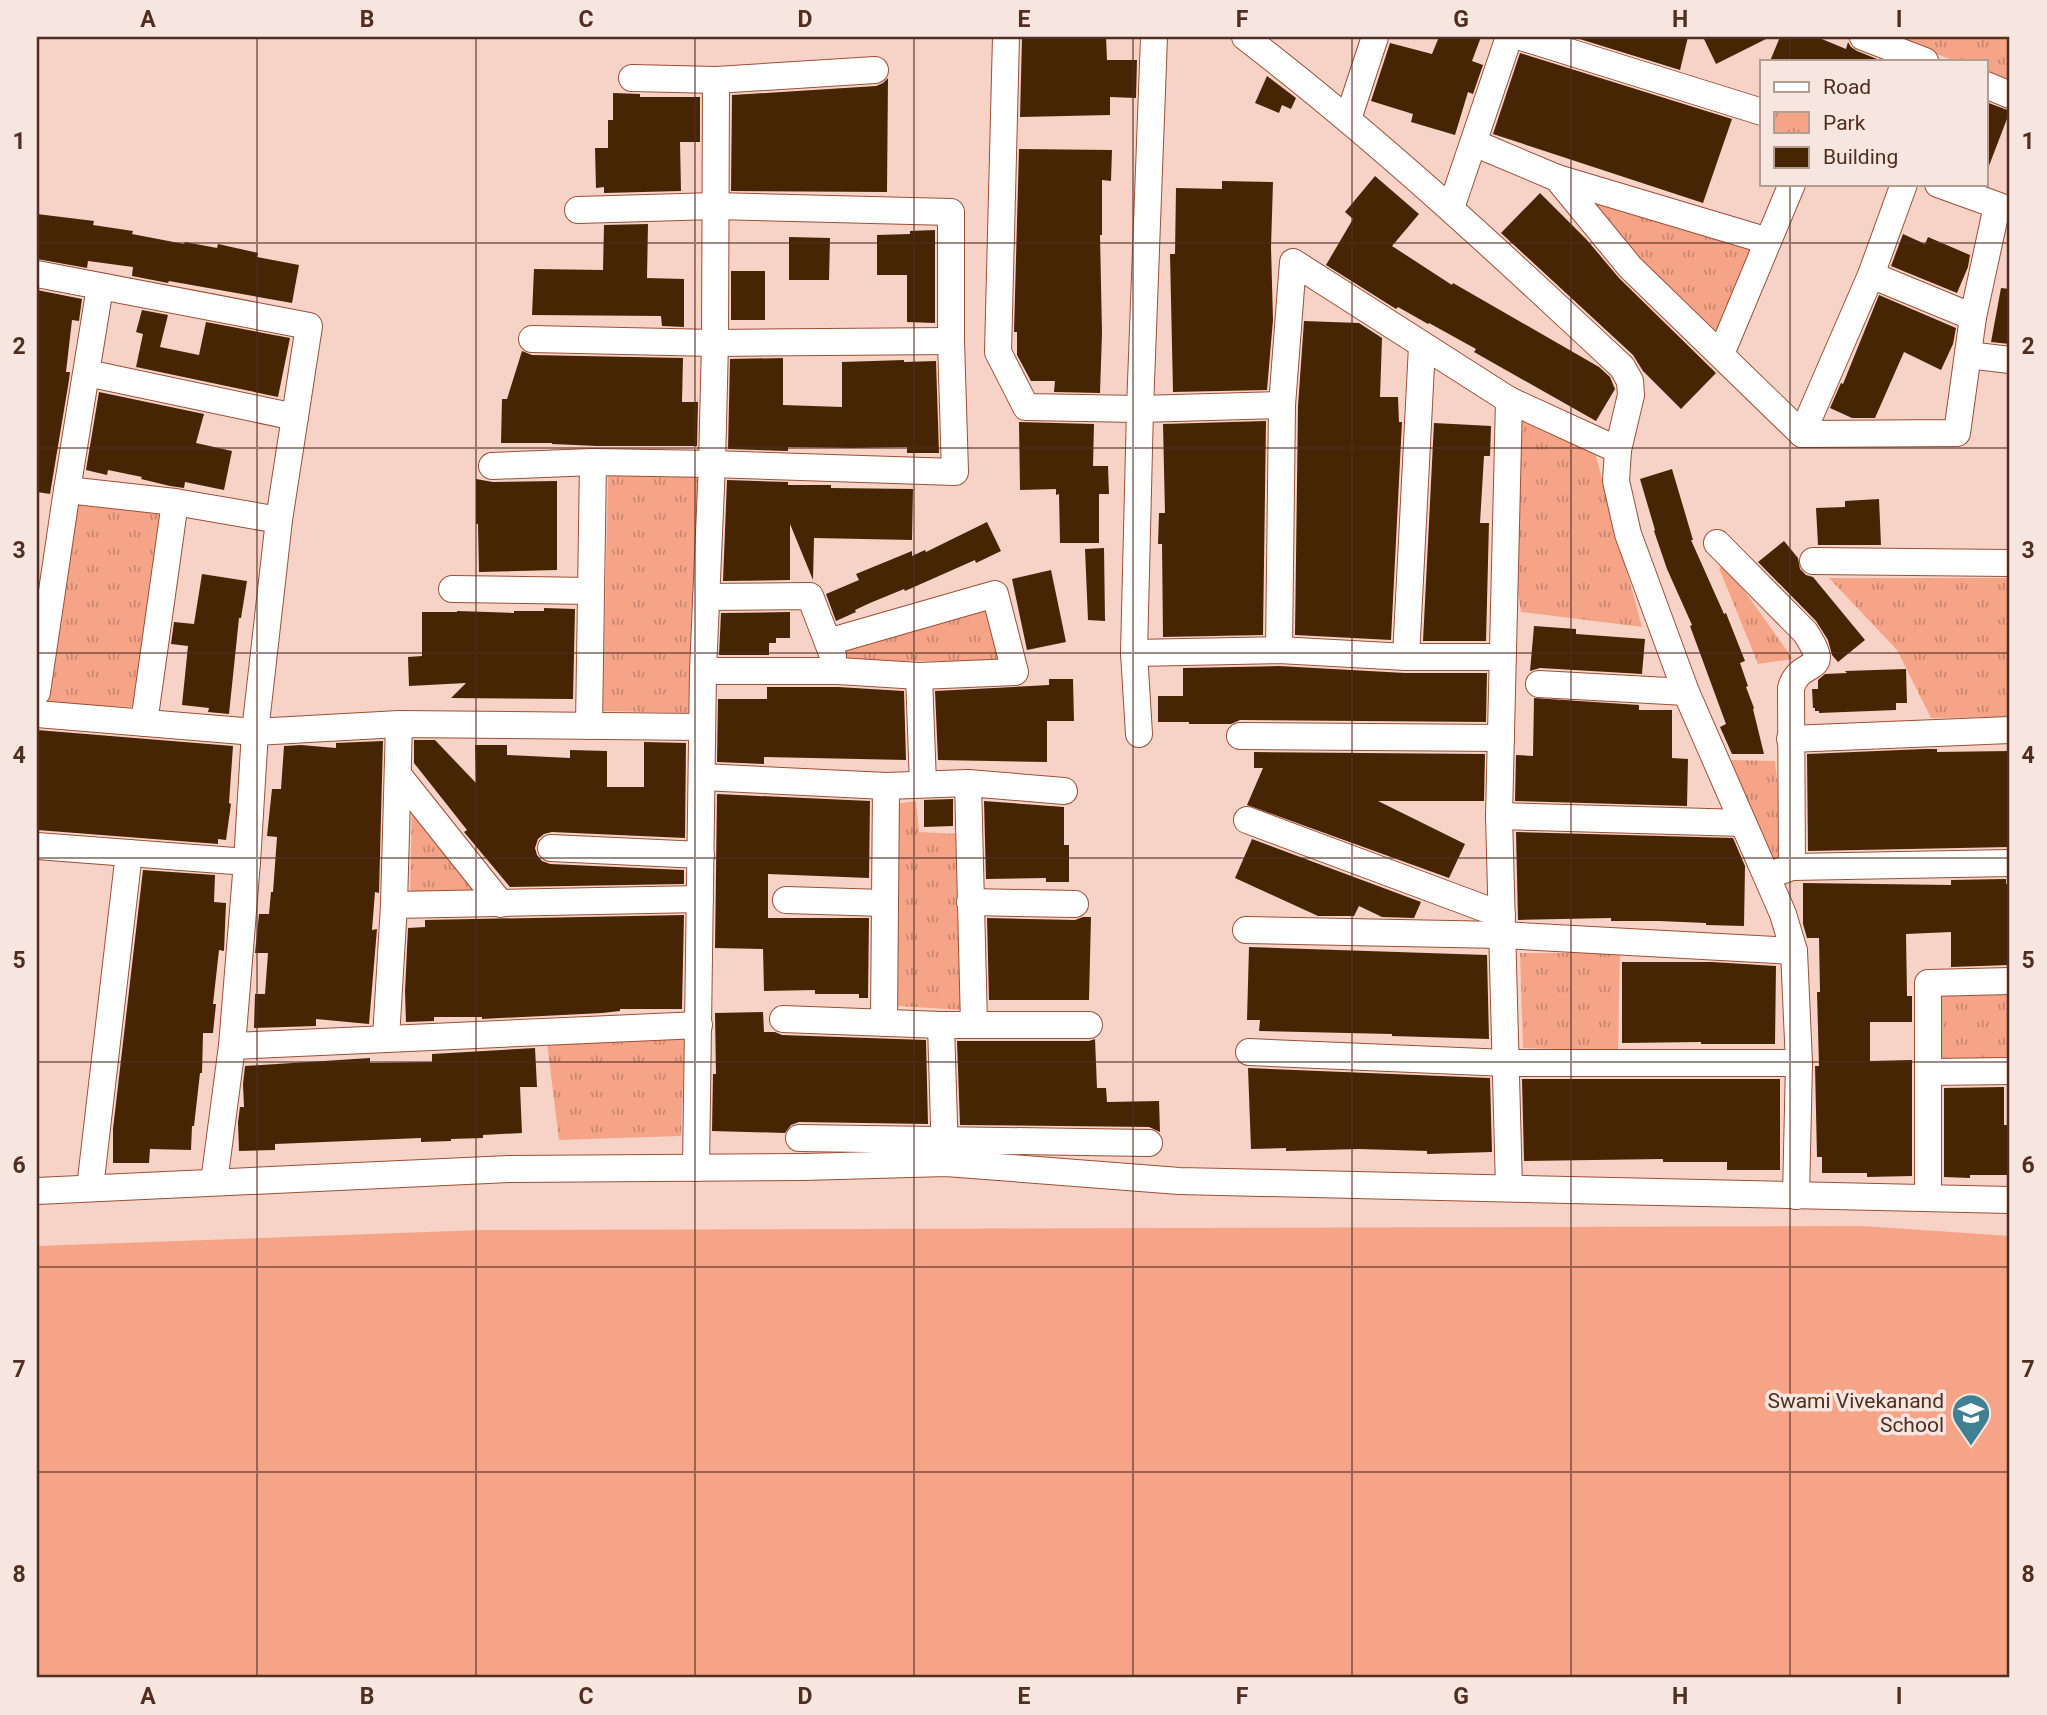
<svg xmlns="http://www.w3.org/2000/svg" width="2047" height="1715" viewBox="0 0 2047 1715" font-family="Roboto,sans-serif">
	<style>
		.grass { fill: #f6a488 }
		.park { fill: url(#park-tufts) }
		.building { fill: #472504 }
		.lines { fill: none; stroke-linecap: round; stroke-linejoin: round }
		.minor-casing { stroke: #9b4f36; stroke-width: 28 }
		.minor { stroke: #fff; stroke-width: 26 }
		.grid { fill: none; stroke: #502e22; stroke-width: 2; stroke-opacity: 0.55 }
		.labels { text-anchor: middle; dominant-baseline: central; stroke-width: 7; stroke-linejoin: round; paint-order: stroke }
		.poi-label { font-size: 21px; fill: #502e22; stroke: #f7e5df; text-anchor: end }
		.neatline { fill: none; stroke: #502e22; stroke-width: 2.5 }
		.grid-label { font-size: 23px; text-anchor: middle; font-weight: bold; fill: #502e22 }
	</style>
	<defs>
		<pattern id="park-tufts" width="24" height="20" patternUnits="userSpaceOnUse" patternTransform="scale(1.75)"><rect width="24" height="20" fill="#f6a488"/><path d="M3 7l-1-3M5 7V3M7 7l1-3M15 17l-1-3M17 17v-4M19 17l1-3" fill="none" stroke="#ca866f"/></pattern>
	</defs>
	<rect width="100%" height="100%" fill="#f7d3c7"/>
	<polygon class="grass" points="1863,1226 2010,1236 2010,1678 37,1678 37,1246 482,1230"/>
	<g class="park">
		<polygon points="1893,37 2010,37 2010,83 1986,74 1986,61 1955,61"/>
		<polygon points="1568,185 1753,245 1717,336"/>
		<polygon points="1520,417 1594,449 1642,627 1521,612 1514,566"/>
		<polygon points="608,474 700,476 691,713 603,711"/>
		<polygon points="77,503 166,515 137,707 45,704"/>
		<polygon points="1726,565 1793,659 1758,664 1719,568"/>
		<polygon points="1829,578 2010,578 2010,717 1931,718 1897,650"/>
		<polygon points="990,603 1005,661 848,661 841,646"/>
		<polygon points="1731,760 1775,761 1786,861 1771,864"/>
		<polygon points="412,797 486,897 410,899"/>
		<polygon points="916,801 919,832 961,834 965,1010 897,1006 894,804"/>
		<polygon points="1520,953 1620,953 1618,1051 1523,1048"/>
		<polygon points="2010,990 2010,1066 1939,1069 1937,995"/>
		<polygon points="685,1037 681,1136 559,1140 547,1043"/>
	</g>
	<g class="building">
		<polygon points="1022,37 1106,37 1107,60 1137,60 1136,98 1110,97 1110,115 1020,117"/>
		<polygon points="1439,37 1481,37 1472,61 1483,65 1473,94 1468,92 1455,135 1411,122 1413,114 1371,101 1390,43 1432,54"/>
		<polygon points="1573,37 1688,37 1680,70"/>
		<polygon points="1703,37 1770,37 1716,64"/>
		<polygon points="1780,37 1817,37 1846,49 1848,42 1851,47 1857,51 1882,61 1770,61"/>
		<polygon points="1520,53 1732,119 1703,203 1493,134"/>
		<polygon points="1267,76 1296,98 1291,109 1282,105 1279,113 1255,103"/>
		<polygon points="888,78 887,192 731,191 732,95 876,86 883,83"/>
		<polygon points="613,93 640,94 640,97 700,97 700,142 680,142 681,191 604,193 604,187 596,188 595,148 608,148 608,120 613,120"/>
		<polygon points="1986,102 2010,111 1987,171 1986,171"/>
		<polygon points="1019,149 1112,150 1111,181 1102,180 1102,235 1100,235 1102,333 1100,393 1054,392 1055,381 1031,381 1017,355 1017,332 1014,332"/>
		<polygon points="1375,176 1419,214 1392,246 1452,285 1453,283 1599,367 1610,377 1615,389 1596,421 1474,352 1476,349 1429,323 1428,324 1398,307 1396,309 1326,265 1353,219 1345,212"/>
		<polygon points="1222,181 1273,182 1271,247 1273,320 1267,390 1173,392 1170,254 1175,254 1176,188 1222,189"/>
		<polygon points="1540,193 1587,240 1619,278 1716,373 1681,409 1643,371 1633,355 1501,233"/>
		<polygon points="37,214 94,221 93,225 133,231 132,234 184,244 185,242 217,248 218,244 258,253 257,257 299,265 292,303 169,281 168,283 132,276 133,267 88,261 87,268 37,259"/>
		<polygon points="648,224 647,278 684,279 684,327 662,326 661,316 532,315 534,269 603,270 604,225"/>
		<polygon points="935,230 935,323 907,322 907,275 877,275 877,235 910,234 910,231"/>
		<polygon points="1903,234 1925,244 1928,237 1970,255 1968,267 1957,293 1891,266"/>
		<polygon points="789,237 830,238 829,280 789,280"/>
		<rect x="731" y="271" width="34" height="49"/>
		<polygon points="2001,288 2010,289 2010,344 1991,342"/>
		<polygon points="37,290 82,299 79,321 72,320 66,372 70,372 69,380 50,494 37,492"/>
		<polygon points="1879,295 1956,328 1953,344 1941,370 1904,352 1875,418 1852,418 1830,408 1841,383 1843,384"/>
		<polygon points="142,310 168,315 160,347 199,355 206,322 290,338 278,397 136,367 143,334 136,332"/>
		<polygon points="1304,321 1359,323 1382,338 1380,397 1398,397 1399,422 1402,422 1391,640 1295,635 1298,406"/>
		<polygon points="522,351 532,355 683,358 682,402 698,402 697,446 597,446 552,444 552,443 501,443 502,399 507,399"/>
		<polygon points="783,358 783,405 842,407 842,362 904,360 904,362 936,361 939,453 907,453 907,447 852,448 788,447 788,451 728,449 730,359"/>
		<polygon points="99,392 204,414 196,443 232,451 224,490 185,482 184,488 170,486 141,479 142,477 108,470 107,475 86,470"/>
		<polygon points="1266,421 1263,635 1163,637 1162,544 1158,544 1159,513 1165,513 1163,424"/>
		<polygon points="1019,422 1094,424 1093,466 1108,466 1109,494 1099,494 1099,543 1060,543 1059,494 1056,495 1056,489 1020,490"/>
		<polygon points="1434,423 1491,426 1490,456 1484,456 1480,523 1489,523 1486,641 1423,641"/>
		<polygon points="1672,469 1693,540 1691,540 1724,614 1726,613 1745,661 1740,663 1748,686 1746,687 1754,708 1753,709 1764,754 1732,754 1720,727 1726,724 1690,626 1692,625 1667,569 1654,531 1655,530 1640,479"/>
		<polygon points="476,479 493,482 557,481 557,570 479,572 478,524 476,524"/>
		<polygon points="727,480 788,482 788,485 831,485 831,488 913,489 912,540 814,538 813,580 790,524 790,580 723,581"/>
		<polygon points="1879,499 1881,545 1818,545 1816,508 1845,507 1845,501"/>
		<polygon points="987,522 1001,551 976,563 975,560 905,591 904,589 870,603 855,610 856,612 836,621 826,594 859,580 856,574 912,551 912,556 925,550 926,552"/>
		<polygon points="1784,541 1798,558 1800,569 1806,575 1813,577 1865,640 1838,662 1832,655 1828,640 1816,621 1758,562"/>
		<polygon points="1104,548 1105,621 1088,620 1085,549"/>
		<polygon points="1051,570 1066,642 1027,650 1012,579"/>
		<polygon points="202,574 247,581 241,618 239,618 229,714 208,712 209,708 182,705 188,646 171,644 174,622 194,624"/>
		<polygon points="544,608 575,609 573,699 451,698 466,683 409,686 408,657 422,656 422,612 457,612 457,611 514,613 514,611 544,611"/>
		<polygon points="790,612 790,638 776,638 776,643 769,643 769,655 719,655 721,613"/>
		<polygon points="1534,626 1576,629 1576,634 1645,639 1642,674 1540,668 1530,671"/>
		<polygon points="1279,666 1405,673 1487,673 1486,722 1240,720 1231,724 1189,724 1189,722 1158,722 1158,696 1183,696 1183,668"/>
		<polygon points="1906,669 1907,703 1896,703 1896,710 1819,713 1819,711 1815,711 1815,708 1813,708 1812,689 1818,689 1818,680 1825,674 1847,673 1845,671"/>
		<polygon points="1049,679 1073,679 1074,721 1047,721 1047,762 938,760 935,691 1049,685"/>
		<polygon points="767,687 838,687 904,691 906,760 764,757 764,764 717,762 718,699 767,699"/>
		<polygon points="1534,698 1639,705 1639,710 1672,710 1672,758 1688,759 1687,806 1515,801 1516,755 1533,756"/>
		<polygon points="37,730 233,746 229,803 231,804 226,840 218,839 218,844 37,830"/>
		<polygon points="414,740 435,740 476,783 475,745 507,745 507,755 570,758 570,750 607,751 607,787 644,787 644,742 686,743 685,838 552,832 544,834 538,839 535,848 537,855 542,861 550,864 684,870 684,884 510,887 464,832 467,830 414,763"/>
		<polygon points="383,741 379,893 375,892 372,930 377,929 369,1024 316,1019 316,1026 254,1028 255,994 265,994 268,953 255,953 259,914 269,914 271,892 273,892 277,837 267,836 272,789 281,789 284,746 301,745 336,748 336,743"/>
		<polygon points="1924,749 1937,749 1937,752 2010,751 2010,847 1808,851 1807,754"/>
		<polygon points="1254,752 1485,754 1484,801 1378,801 1465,844 1449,878 1247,805 1263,768 1254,768"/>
		<polygon points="717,794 870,801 869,878 768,874 768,918 869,918 868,998 859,998 859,994 815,994 815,990 764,991 763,949 715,948"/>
		<polygon points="953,799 953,826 924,827 924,800"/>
		<polygon points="984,801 1064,807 1064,845 1069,845 1069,882 1046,882 1046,878 986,879"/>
		<polygon points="1516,832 1733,838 1745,866 1744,926 1706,925 1706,923 1659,921 1611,921 1611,918 1518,920"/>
		<polygon points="1252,839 1421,902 1414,918 1382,917 1359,906 1354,916 1318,916 1235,878"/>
		<polygon points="143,870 215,875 214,902 226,903 224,951 219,950 213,1004 216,1004 213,1033 203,1033 202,1073 200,1073 194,1126 192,1126 191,1150 150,1149 149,1163 113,1163 113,1129"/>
		<polygon points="2006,879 2006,884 2010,884 2010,965 1951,967 1951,932 1906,934 1907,996 1912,996 1912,1022 1870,1022 1870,1061 1912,1060 1912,1176 1867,1177 1867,1173 1822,1173 1822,1157 1817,1157 1815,1066 1819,1066 1817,992 1820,992 1819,938 1807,938 1803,924 1803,883 1951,885 1951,880"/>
		<polygon points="684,915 682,1009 620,1009 620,1011 602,1013 482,1019 482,1017 434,1017 434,1021 406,1022 405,991 408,928 425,927 425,920"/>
		<polygon points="1083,917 1091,917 1089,1000 989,1000 987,918 1075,920"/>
		<polygon points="1249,947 1487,955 1489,1039 1392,1036 1392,1034 1259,1031 1260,1020 1247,1020"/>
		<polygon points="1622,962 1712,962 1776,966 1775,1044 1701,1044 1701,1042 1622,1043"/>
		<polygon points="763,1012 764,1032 775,1032 782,1035 926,1040 928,1124 799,1122 791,1125 785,1133 712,1131 713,1074 716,1074 715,1013"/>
		<polygon points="1095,1039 1097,1088 1106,1088 1107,1102 1159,1101 1160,1132 1149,1127 960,1125 957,1041 1089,1041"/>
		<polygon points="535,1048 537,1087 520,1087 522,1133 483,1135 483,1138 451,1139 451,1141 421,1142 421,1138 275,1144 275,1150 239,1151 238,1122 240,1107 244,1107 243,1084 245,1066 370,1058 370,1063 432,1062 432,1054"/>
		<polygon points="1248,1068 1490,1078 1492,1152 1427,1154 1427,1151 1359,1149 1286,1151 1286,1148 1251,1149"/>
		<polygon points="1522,1079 1780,1079 1780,1170 1727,1170 1727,1162 1663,1162 1663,1159 1524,1161"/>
		<polygon points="2004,1087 2004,1125 2009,1125 2009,1175 1970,1175 1970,1178 1944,1177 1944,1088"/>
	</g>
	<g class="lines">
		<g class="minor-casing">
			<g id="minor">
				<polyline points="1006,37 998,352 1026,407 1140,409 1282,405"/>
				<path d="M 1245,37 C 1378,139 1500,253 1622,367 L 1630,381 L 1631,395 L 1618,450 L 1616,481 L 1628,534 L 1686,692 L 1783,914 L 1794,951 L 1799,1063 L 1796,1196"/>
				<polyline points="1521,37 1762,112"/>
				<polyline points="1863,37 1925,61"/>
				<polyline points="632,78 716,80 875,70"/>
				<polyline points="1986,85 2010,95"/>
				<polyline points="1348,119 1375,37"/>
				<polyline points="1474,143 1557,178 1630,267 1802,434 1957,433 1973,317 1997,206"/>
				<polyline points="1557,178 1768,241"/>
				<polyline points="1938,184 2010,210"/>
				<polyline points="1451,208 1509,37"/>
				<polyline points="37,274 309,326 279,520 255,732 247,862 232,1046 214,1182"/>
				<polyline points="1871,275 1973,317"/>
				<polyline points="532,339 715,343 951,341"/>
				<polyline points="1721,354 1792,184"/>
				<polyline points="1968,355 2010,360"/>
				<polyline points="87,373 295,417"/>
				<polyline points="1509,400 1499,816 1509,1188"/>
				<polyline points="1802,434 1871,275 1904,184"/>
				<polyline points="492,466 593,462 712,464 955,472 951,341 951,212 715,206 578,210"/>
				<polyline points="67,490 175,502 279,520"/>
				<path d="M 1717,543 L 1805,632 C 1835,677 1800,656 1791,688 L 1792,867"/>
				<polyline points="1813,561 2010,563"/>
				<polyline points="452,589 591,591"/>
				<polyline points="706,597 810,596 833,656"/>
				<polyline points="1279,650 1282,405 1293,262 1509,400 1618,450"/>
				<polyline points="1134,653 1279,650 1406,657 1502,657"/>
				<polyline points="1406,657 1422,346"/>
				<polyline points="703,671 838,671 919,676 1015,672 995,594 828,642"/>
				<polyline points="919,676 923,784"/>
				<polyline points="1539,684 1686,692"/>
				<polyline points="37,692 67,490 100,287"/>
				<polyline points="37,714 255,732 399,724 702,727"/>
				<polyline points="144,723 175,502"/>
				<polyline points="589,726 593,462"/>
				<polyline points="1139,734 1134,653 1140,409 1154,37"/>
				<polyline points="1240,736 1501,738"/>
				<polyline points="1790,739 2010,730"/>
				<polyline points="399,776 501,904"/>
				<polyline points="702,777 886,786 968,783 1064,791"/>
				<polyline points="968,783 974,1025"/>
				<polyline points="1499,816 1743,823"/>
				<polyline points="1247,820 1502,915"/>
				<polyline points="37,846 247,862"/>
				<polyline points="551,848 701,855"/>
				<polyline points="1775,873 1792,867 2010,863"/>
				<polyline points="786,900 884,903"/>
				<polyline points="970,902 1075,904"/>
				<polyline points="394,905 700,899"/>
				<polyline points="1246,930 1502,935 1794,951"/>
				<polyline points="783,1019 941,1025 1089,1025"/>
				<polyline points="884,1023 886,786"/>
				<polyline points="941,1025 945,1157"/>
				<polyline points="386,1038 394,905 399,724"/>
				<polyline points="232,1046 699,1025"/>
				<polyline points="1249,1052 1507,1063 1799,1063"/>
				<polyline points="1929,1072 2010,1071"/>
				<polyline points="799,1138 1149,1143"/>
				<polyline points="696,1168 703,671 712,464 715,343 716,80"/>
				<polyline points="90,1188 129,853"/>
				<polyline points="37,1191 509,1169 804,1167 946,1163 1179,1181 2010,1200"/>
				<polyline points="1928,1198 1928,983 2010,981"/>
			</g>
		</g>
		<use href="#minor" class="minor"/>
	</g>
	<path class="grid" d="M 257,37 L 257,1678M 476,37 L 476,1678M 695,37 L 695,1678M 914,37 L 914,1678M 1133,37 L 1133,1678M 1352,37 L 1352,1678M 1571,37 L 1571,1678M 1790,37 L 1790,61M 1790,184 L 1790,1678M 37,243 L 2010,243M 37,448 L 2010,448M 37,653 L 2010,653M 37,858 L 2010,858M 37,1062 L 2010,1062M 37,1267 L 2010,1267M 37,1472 L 2010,1472"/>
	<defs>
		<g id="school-pin" transform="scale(2.0125)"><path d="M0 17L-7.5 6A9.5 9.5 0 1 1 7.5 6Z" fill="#3f8092" stroke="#f7e5df"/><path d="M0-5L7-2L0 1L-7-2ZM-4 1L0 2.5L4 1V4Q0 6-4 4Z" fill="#fff"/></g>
	</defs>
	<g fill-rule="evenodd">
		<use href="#school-pin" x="1971" y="1413"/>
	</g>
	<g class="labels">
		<g class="poi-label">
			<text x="1944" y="1401">Swami Vivekanand<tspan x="1944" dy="24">School</tspan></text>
		</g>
	</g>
	<rect width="2047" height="1715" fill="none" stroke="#f7e5df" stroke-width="77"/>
	<rect x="1760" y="60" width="228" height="126" fill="#f7e5df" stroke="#b49c93" stroke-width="2"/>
	<rect x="1774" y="82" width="35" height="10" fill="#ffffff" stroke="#b49c93" stroke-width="2"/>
	<text x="1823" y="94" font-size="21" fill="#502e22">Road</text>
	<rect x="1774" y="112" width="35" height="21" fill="url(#park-tufts)" stroke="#b49c93" stroke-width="2"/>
	<text x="1823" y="130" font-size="21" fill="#502e22">Park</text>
	<rect x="1774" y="147" width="35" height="21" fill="#472504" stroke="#b49c93" stroke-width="2"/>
	<text x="1823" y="164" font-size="21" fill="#502e22">Building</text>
	<rect x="38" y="38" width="1970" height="1638" class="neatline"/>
	<g class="grid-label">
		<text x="148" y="27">A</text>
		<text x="367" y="27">B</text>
		<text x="586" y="27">C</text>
		<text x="805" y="27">D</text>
		<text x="1024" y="27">E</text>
		<text x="1242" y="27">F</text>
		<text x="1461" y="27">G</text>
		<text x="1680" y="27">H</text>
		<text x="1899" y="27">I</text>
		<text x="19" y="149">1</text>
		<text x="2028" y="149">1</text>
		<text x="19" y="354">2</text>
		<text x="2028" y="354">2</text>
		<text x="19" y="558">3</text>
		<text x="2028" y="558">3</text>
		<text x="19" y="763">4</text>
		<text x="2028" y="763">4</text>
		<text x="19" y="968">5</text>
		<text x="2028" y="968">5</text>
		<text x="19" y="1173">6</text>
		<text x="2028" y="1173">6</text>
		<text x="19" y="1377">7</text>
		<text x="2028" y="1377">7</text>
		<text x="19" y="1582">8</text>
		<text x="2028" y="1582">8</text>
		<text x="148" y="1704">A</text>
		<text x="367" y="1704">B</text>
		<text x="586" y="1704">C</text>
		<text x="805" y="1704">D</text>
		<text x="1024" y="1704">E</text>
		<text x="1242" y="1704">F</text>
		<text x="1461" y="1704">G</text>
		<text x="1680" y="1704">H</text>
		<text x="1899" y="1704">I</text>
	</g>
</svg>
